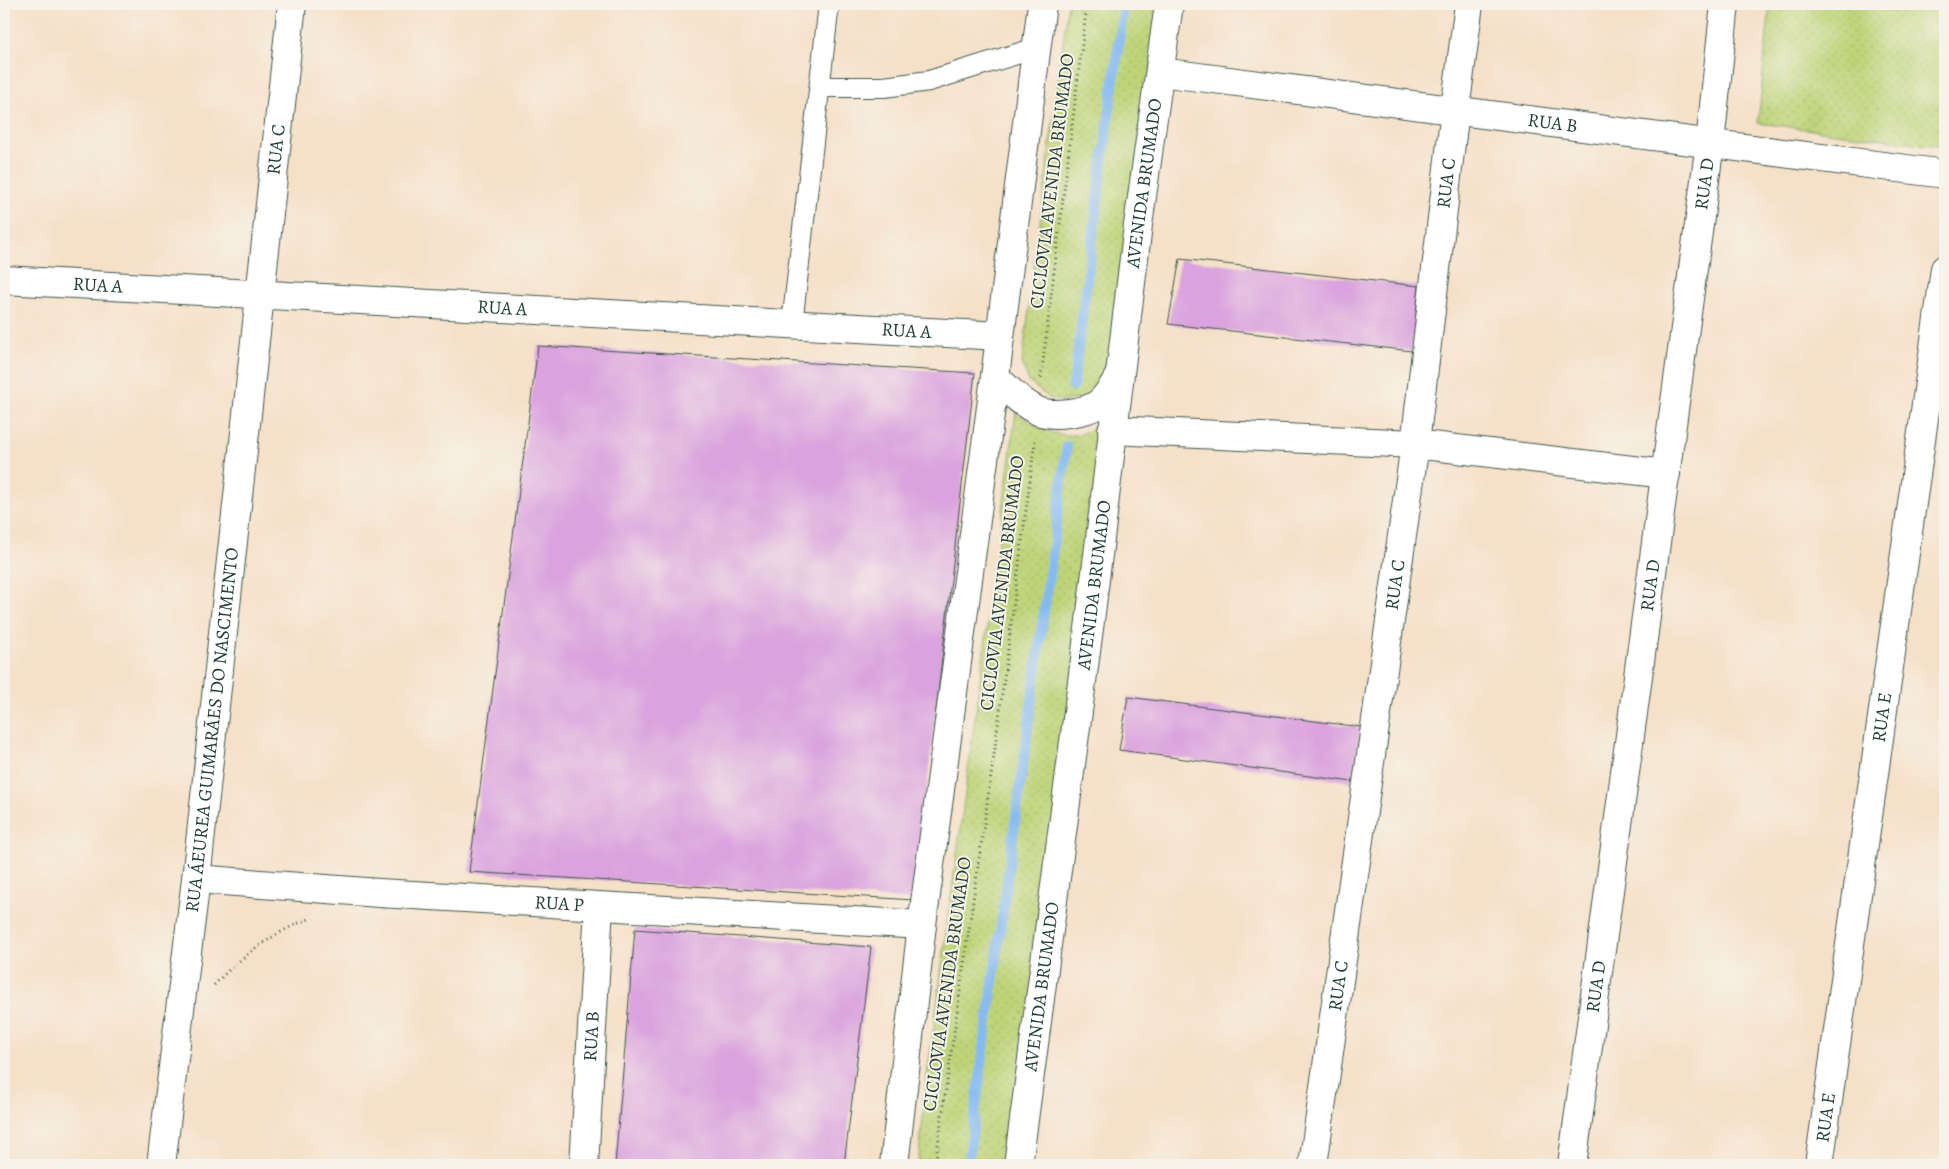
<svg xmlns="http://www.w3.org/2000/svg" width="1949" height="1169" viewBox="0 0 1949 1169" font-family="Alegreya,serif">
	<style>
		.grass { fill: url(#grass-dots); stroke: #6e8856 }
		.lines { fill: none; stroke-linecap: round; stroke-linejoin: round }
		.stream { stroke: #84b9f2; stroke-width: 10 }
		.building { fill: #daa2de }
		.service-casing { stroke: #3f554a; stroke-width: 22 }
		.minor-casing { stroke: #3f554a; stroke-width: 30 }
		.tertiary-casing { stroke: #3f554a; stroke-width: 30 }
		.primary-casing { stroke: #3f554a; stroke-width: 30 }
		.path { stroke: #3f554a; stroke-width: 3; stroke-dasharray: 1 4; stroke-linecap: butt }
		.service { stroke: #fff; stroke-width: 20 }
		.minor { stroke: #fff; stroke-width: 28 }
		.tertiary { stroke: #fff; stroke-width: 28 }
		.primary { stroke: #fff; stroke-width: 28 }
		.labels { text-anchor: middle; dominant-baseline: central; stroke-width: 4; stroke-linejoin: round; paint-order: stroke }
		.street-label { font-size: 19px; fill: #1f3d34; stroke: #f7f3e8 }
	</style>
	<defs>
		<pattern id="grass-dots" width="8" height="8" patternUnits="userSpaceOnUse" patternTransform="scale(1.25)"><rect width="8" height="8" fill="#bed478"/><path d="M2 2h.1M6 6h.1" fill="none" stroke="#a3b768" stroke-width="1.8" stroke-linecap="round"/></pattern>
	</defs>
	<rect width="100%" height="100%" fill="#f7f3e8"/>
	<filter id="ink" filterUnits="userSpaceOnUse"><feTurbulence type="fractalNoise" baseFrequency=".02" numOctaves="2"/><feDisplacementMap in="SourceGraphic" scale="10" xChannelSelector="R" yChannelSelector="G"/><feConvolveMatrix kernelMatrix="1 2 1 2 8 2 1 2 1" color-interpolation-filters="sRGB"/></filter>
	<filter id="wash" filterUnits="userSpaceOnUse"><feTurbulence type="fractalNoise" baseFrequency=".0096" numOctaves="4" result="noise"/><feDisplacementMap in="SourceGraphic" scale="20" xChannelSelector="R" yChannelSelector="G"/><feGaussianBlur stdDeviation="1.12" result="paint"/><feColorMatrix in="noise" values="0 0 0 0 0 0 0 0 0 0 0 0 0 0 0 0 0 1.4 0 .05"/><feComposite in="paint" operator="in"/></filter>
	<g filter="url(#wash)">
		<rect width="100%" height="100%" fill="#f5e0c8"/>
		<g class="grass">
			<polygon points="1068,4 1159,4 1116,365 1086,398 1062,401 1049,398 1029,382 1022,363"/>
			<polygon points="1770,4 1945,4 1945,147 1758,123"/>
			<path d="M 1016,412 C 1034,427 1064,443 1088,431 C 1095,428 1101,423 1108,418 L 1010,1165 L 918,1165 L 927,1077 Z"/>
		</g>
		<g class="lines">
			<g class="stream">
				<polyline points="1073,387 1124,4"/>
				<polyline points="968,1165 1067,446"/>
			</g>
		</g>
		<g id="blocks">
			<g class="building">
				<polygon points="1180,259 1419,286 1412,351 1168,324"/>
				<polygon points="538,346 975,373 914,900 469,872"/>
				<polygon points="1128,697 1361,727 1353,782 1119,750"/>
				<polygon points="635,929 871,947 844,1165 615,1165"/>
			</g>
		</g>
	</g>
	<g filter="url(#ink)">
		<use href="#blocks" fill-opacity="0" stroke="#3f554a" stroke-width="1"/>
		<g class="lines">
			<g class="service-casing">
				<g id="service">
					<polyline points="820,87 884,87 929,81 1036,48"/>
					<polyline points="792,324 829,4"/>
				</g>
			</g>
			<g class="minor-casing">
				<g id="minor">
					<path id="s1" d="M 1160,72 L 1945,174"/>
					<polyline points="1112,430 1415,444 1666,474"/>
					<path id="s2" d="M 196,879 L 379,893 L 922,925"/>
					<path id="s3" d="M 161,1165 L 196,879 L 292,4"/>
					<path id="s4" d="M 584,1165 L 599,907"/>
					<path id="s5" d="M 1313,1165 L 1415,444 L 1455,110 L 1469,4"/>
					<path id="s6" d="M 1572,1165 L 1710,143 L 1725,4"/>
					<path id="s7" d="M 1819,1165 L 1945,269"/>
				</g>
			</g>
			<g class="tertiary-casing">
				<g id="tertiary">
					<path id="s8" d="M 4,280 L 1000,336"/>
				</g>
			</g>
			<g class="primary-casing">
				<g id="primary">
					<path d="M 995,377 C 1008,389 1022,404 1038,411 C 1052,417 1085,413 1098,404 C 1107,397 1114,385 1119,376"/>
					<polyline points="894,1165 922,925 995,377 1042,4"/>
					<path id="s9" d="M 1018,1165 L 1090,621 L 1138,225 L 1169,4"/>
				</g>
			</g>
			<g class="path">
				<polyline points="1041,378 1087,4"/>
				<path d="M 214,985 C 239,958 274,932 309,919"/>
				<polyline points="935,1165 995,748 1035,441"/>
			</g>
			<use href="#service" class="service"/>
			<use href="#minor" class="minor"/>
			<use href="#tertiary" class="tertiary"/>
			<use href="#primary" class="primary"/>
		</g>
	</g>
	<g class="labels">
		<g class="street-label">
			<text stroke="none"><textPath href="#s1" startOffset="396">RUA B</textPath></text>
			<text stroke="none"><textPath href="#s3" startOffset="1022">RUA C</textPath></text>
			<text transform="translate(1052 181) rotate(-83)">CICLOVIA AVENIDA BRUMADO</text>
			<text stroke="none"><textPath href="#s9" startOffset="990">AVENIDA BRUMADO</textPath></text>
			<text stroke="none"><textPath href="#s5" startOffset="991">RUA C</textPath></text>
			<text stroke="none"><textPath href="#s6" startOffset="990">RUA D</textPath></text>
			<text stroke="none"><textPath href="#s8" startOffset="94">RUA A</textPath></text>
			<text stroke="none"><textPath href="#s8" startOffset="499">RUA A</textPath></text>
			<text stroke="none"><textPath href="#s8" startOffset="904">RUA A</textPath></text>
			<text transform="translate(1002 583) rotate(-83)">CICLOVIA AVENIDA BRUMADO</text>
			<text stroke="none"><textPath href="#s9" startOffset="585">AVENIDA BRUMADO</textPath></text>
			<text stroke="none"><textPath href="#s5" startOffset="586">RUA C</textPath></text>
			<text stroke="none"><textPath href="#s6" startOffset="585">RUA D</textPath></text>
			<text stroke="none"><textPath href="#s7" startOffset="452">RUA E</textPath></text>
			<text stroke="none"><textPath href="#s3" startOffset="438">RUA ÁEUREA GUIMARÃES DO NASCIMENTO</textPath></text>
			<text stroke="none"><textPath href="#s2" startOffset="364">RUA P</textPath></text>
			<text transform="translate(947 984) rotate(-82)">CICLOVIA AVENIDA BRUMADO</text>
			<text stroke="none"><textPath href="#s9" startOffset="180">AVENIDA BRUMADO</textPath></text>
			<text stroke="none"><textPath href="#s5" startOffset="181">RUA C</textPath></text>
			<text stroke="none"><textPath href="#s6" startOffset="180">RUA D</textPath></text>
			<text stroke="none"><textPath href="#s4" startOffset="129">RUA B</textPath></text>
			<text stroke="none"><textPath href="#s7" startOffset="48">RUA E</textPath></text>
		</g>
	</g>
	<rect width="1949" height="1169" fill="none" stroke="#f7f3e8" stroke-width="20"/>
</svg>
